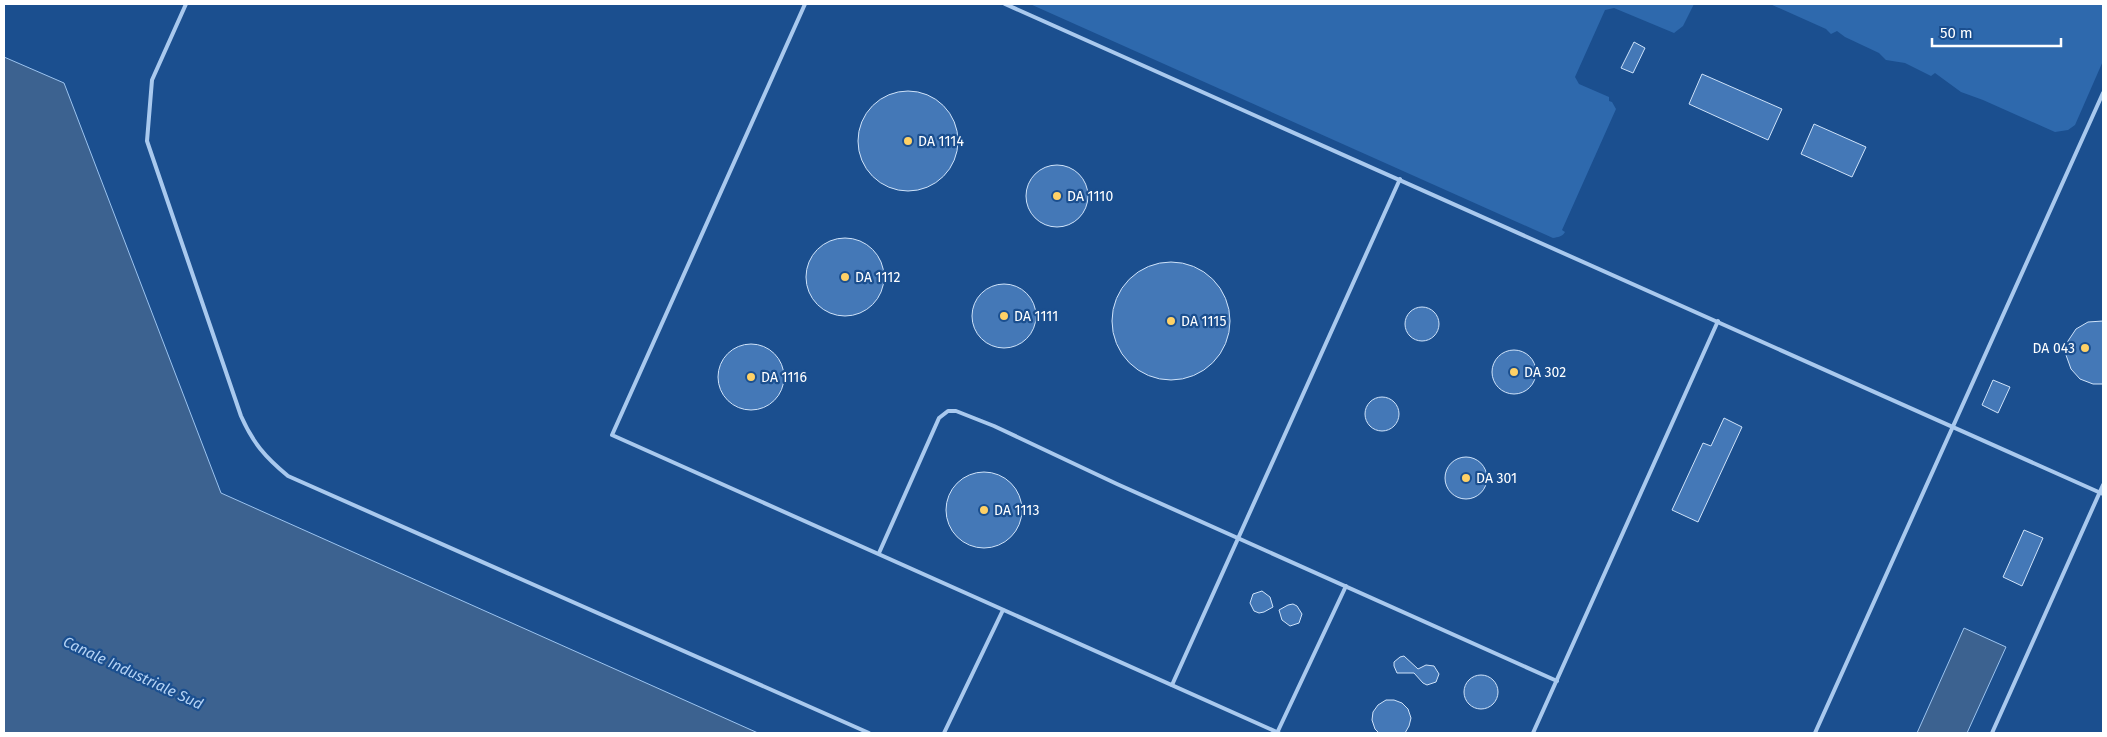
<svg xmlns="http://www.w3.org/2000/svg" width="2107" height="737" viewBox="0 0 2107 737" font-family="'Fira Sans',sans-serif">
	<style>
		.green { fill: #2e69ad }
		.water { fill: #3c6290; stroke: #9cc4f0 }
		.building { fill: #4478b7; stroke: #cfe3fa }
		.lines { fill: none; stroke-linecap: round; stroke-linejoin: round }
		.lane { stroke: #a9c9ee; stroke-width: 4 }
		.poi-dot { fill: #ffd166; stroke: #1b4f8f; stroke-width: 2 }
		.labels { text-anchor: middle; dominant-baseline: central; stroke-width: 4.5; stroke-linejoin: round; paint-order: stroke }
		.poi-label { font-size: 14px; fill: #fff; stroke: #1b4f8f; text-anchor: start }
		.water-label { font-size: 15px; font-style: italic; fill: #b5d3f5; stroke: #1b4f8f }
	</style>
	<rect width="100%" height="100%" fill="#1b4f8f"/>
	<g class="green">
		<path d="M 1030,4 L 1694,4 L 1683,26 L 1674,33 L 1614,8 L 1605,10 L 1575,77 L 1579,84 L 1609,97 L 1609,101 L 1612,102 L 1616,109 L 1562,230 L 1565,232 C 1562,237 1558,237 1553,238 Z"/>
		<polygon points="1770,4 2103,4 2103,61 2075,125 2068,130 2055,132 1983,100 1961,92 1935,73 1931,76 1905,63 1886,60 1879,53 1845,37 1837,31 1831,34 1826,29"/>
	</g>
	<g class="water">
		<polygon points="4,57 64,83 221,493 758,733 4,733"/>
		<polygon points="1964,628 2006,647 1967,733 1917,733"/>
	</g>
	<g class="building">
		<polygon points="1634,42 1645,48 1633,73 1621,68"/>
		<polygon points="1702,74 1782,109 1768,140 1689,104"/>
		<circle cx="908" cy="141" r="50"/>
		<polygon points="1814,124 1866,147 1852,177 1801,154"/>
		<circle cx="1057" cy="196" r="31"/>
		<circle cx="845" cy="277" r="39"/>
		<circle cx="1171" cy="321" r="59"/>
		<circle cx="1004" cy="316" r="32"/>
		<circle cx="1422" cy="324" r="17"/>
		<polygon points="2103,321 2103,384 2093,384 2080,379 2071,369 2066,355 2068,341 2076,329 2088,322"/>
		<circle cx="751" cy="377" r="33"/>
		<circle cx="1514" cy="372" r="22"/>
		<polygon points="1993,380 2010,387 1998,413 1982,405"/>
		<circle cx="1382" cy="414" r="17"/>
		<polygon points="1724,418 1742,427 1698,522 1672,510 1703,443 1711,446"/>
		<circle cx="1466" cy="478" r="21"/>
		<circle cx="984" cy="510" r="38"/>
		<polygon points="2024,530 2043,538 2022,586 2003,577"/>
		<polygon points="1262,591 1270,597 1273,607 1264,612 1259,613 1254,611 1250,603 1253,594"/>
		<polygon points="1293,604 1297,606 1302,614 1299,623 1290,626 1282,620 1279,610 1288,605"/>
		<polygon points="1404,656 1418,669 1426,665 1434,666 1439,674 1436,682 1427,685 1423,683 1414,673 1397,673 1394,666 1394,662 1400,657"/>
		<circle cx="1481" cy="692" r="17"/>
		<polygon points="1386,700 1394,700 1402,703 1408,709 1411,718 1409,726 1405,733 1379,733 1375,729 1372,720 1373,712 1378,705"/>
	</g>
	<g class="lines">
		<g class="lane">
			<path d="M 186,4 L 152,80 L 147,141 L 241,416 C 253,443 265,457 288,476 L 869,733"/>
			<polyline points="805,4 612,435 1279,733"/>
			<polyline points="1005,4 2103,494"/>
			<polyline points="879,553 939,418 948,411 956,411 994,426 1117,484 1557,681"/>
			<polyline points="1172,685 1400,179"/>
			<polyline points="944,733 1003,610"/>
			<polyline points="1277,733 1346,586"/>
			<polyline points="1533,733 1718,321"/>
			<polyline points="1815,733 2103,93"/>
			<polyline points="1992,733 2103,485"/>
		</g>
	</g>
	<g class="poi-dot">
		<circle cx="908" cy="141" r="5"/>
		<circle cx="1057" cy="196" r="5"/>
		<circle cx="845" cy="277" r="5"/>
		<circle cx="1004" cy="316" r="5"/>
		<circle cx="1171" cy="321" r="5"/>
		<circle cx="2085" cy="348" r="5"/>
		<circle cx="1514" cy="372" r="5"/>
		<circle cx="751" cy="377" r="5"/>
		<circle cx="1466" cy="478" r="5"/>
		<circle cx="984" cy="510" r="5"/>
	</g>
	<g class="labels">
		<g class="poi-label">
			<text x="918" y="141">DA 1114</text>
			<text x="1067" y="196">DA 1110</text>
			<text x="855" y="277">DA 1112</text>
			<text x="1014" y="316">DA 1111</text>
			<text x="1181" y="321">DA 1115</text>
			<text x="2075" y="348" text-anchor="end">DA 043</text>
			<text x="1524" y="372">DA 302</text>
			<text x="761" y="377">DA 1116</text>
			<text x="1476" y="478">DA 301</text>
			<text x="994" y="510">DA 1113</text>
		</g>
		<g class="water-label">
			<text transform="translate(133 673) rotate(25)">Canale Industriale Sud</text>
		</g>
	</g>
	<rect width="2107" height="737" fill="none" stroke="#ffffff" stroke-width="10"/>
	<path d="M1932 38v8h129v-8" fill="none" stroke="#ffffff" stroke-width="2.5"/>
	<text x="1940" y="38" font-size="15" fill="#ffffff" stroke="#1b4f8f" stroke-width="4" paint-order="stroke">50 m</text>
</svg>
